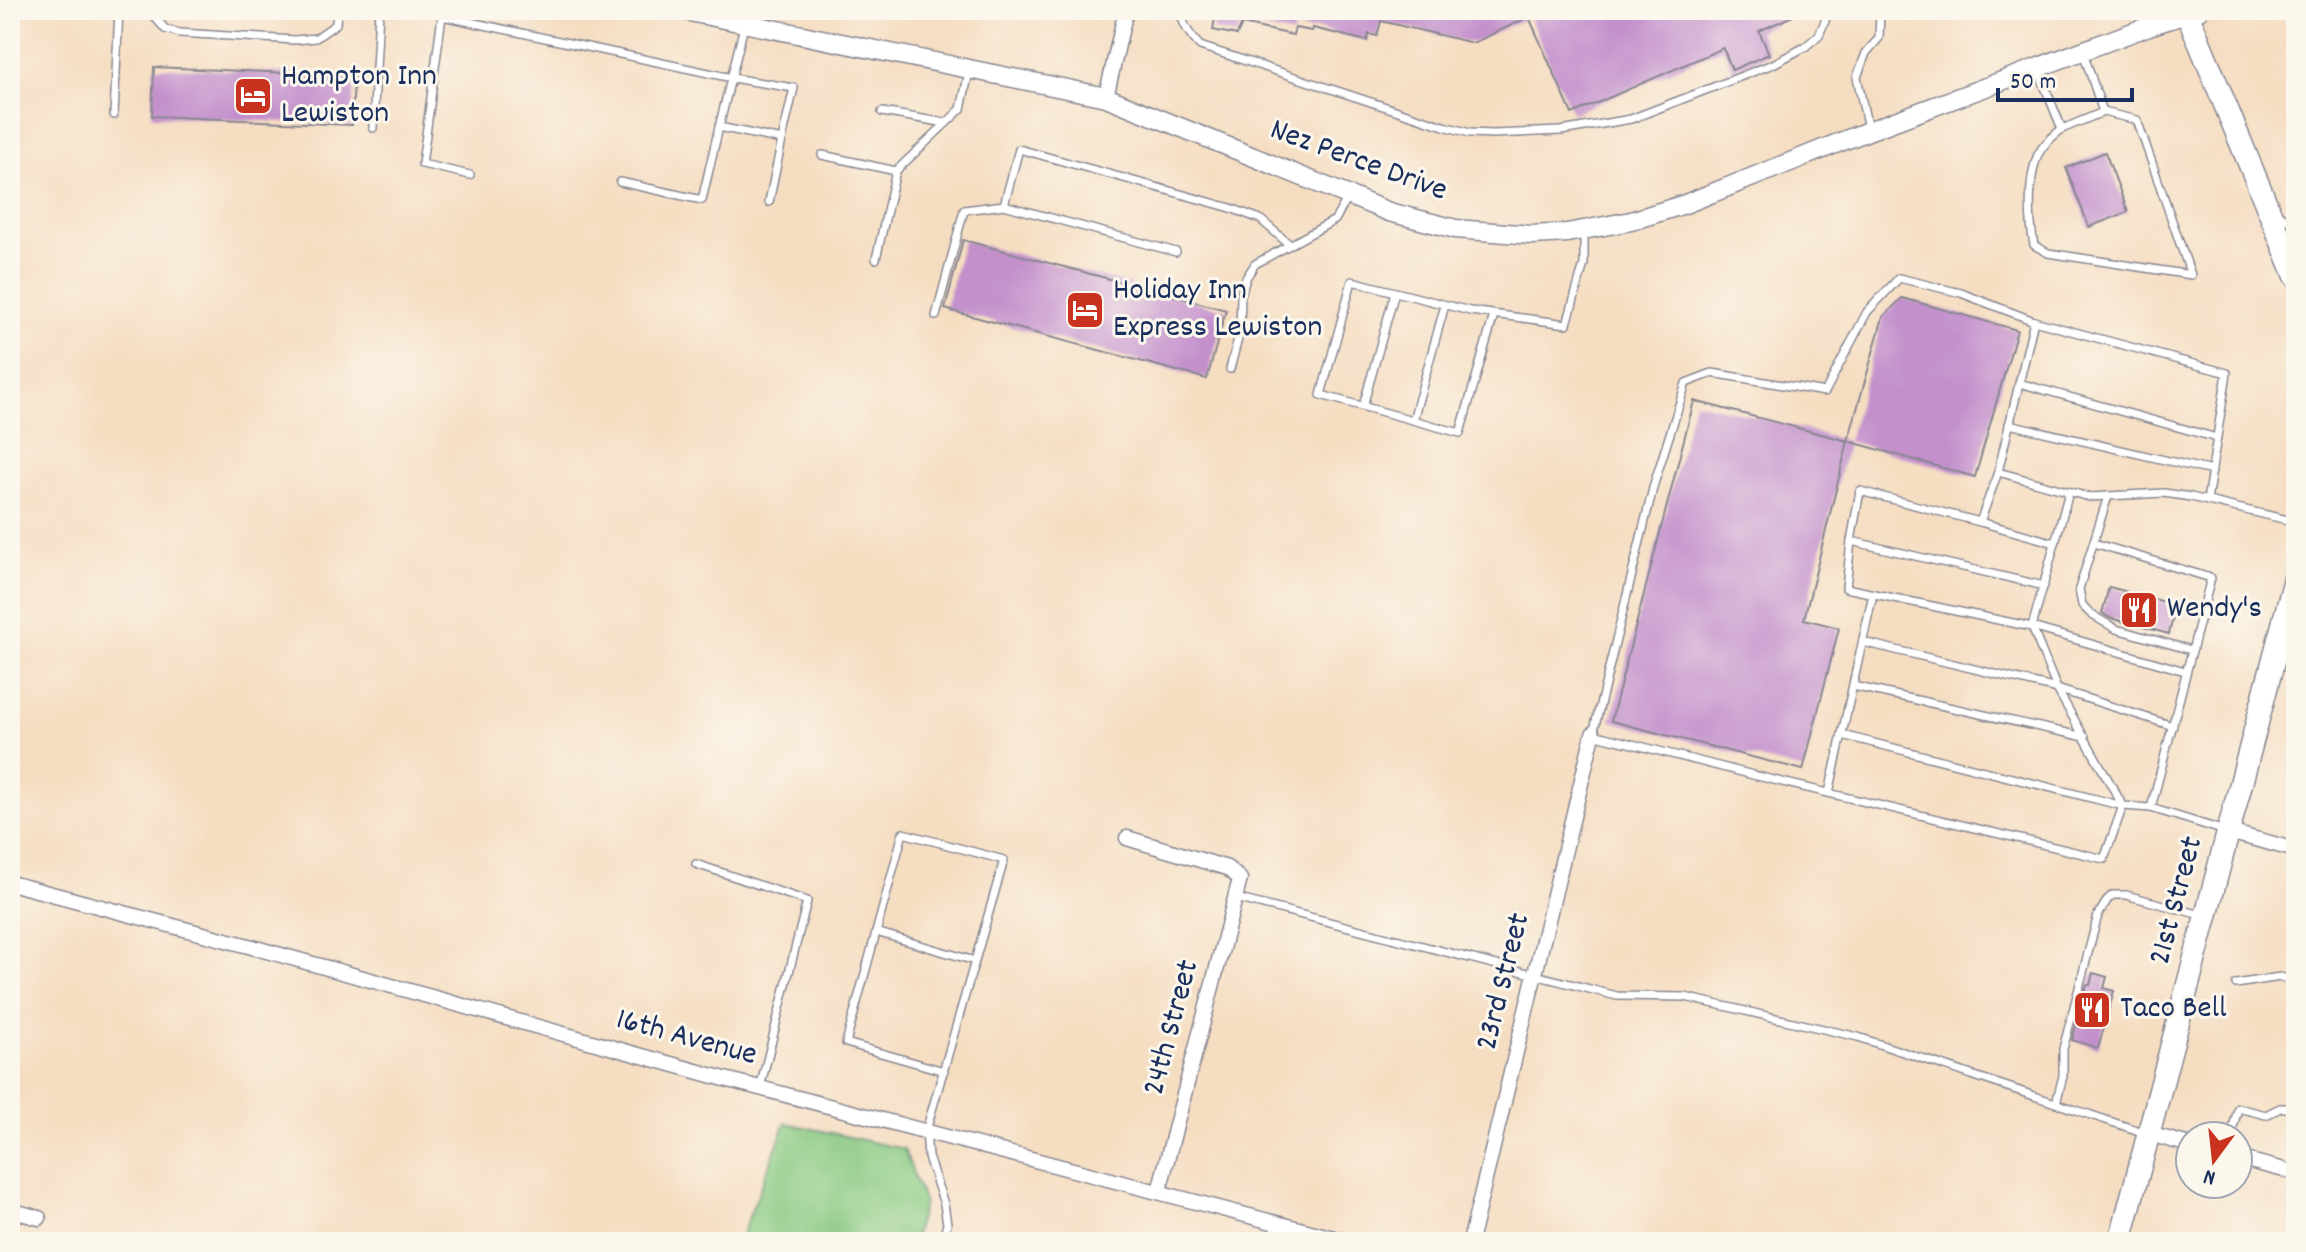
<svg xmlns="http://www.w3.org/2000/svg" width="2306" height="1252" viewBox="0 0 2306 1252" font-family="Dekko,sans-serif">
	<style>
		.green { fill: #87c880; stroke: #517c6f; stroke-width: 2 }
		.building { fill: #c390cc }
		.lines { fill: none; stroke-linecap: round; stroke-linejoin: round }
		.service-casing { stroke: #888690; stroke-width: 10 }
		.minor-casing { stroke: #888690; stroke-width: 17 }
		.tertiary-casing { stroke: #888690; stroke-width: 21 }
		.primary-casing { stroke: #888690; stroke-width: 25 }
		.service { stroke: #fff; stroke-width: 7 }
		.minor { stroke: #fff; stroke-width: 14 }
		.tertiary { stroke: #fff; stroke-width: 18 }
		.primary { stroke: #fff; stroke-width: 22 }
		.labels { text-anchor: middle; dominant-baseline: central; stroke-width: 6; stroke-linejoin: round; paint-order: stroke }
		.poi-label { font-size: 32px; fill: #1b2f5e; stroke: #fbf7ec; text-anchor: start }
		.street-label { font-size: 32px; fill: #1b2f5e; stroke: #fbf7ec }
	</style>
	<rect width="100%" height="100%" fill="#fbf7ec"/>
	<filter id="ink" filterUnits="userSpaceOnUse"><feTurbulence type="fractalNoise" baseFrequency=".0125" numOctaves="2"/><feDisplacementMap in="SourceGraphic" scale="16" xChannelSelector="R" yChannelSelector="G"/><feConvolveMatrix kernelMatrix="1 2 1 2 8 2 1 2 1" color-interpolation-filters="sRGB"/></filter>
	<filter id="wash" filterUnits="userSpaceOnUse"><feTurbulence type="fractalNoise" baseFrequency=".006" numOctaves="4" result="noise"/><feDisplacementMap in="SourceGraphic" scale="32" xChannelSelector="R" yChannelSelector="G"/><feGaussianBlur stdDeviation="1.8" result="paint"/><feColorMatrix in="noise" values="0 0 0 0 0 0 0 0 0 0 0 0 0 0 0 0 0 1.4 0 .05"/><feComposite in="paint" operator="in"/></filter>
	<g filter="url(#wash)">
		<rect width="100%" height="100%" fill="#f5ddc1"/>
		<polygon class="green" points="786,1123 904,1149 924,1203 913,1242 739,1242"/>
		<g id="blocks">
			<g class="building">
				<polygon points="1207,10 1806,10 1759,31 1769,54 1732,70 1723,48 1572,114 1529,17 1473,43 1381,21 1377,36 1369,34 1367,41 1313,28 1312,31 1295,28 1293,35 1242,24 1237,35 1213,30 1215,18 1206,16"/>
				<polygon points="154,67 354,76 352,125 152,116"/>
				<polygon points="2105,152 2128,212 2089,227 2066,168"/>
				<polygon points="963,240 1226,310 1207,379 945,309"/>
				<polygon points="1902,298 2017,330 1975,477 1848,441 1883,317"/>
				<polygon points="1694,401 1848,441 1804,619 1839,628 1803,770 1611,721"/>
				<polygon points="2109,587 2176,605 2169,634 2110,618 2102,613"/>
				<polygon points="2093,973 2107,977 2104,988 2114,991 2098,1048 2072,1040 2087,984 2090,985"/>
			</g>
		</g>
	</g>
	<g filter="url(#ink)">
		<use href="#blocks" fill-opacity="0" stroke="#888690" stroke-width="2"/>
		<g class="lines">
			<g class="service-casing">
				<g id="service">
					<polyline points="149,10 165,29 180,33 295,40 316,38 336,24 337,10"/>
					<polyline points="444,10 442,16 732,78 794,88 782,140 719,127 748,10"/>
					<path d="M 1181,10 C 1182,25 1190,35 1200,46 L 1444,126 L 1470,133 L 1493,134 L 1561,131 L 1631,119 L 1773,64 L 1805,47 L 1819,35 L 1825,21 L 1827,10"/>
					<polyline points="442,16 422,164 470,175"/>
					<polyline points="2038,70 2062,129 2103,112 2083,52"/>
					<polyline points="882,112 946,123"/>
					<polyline points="114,115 119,10"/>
					<polyline points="373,128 379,10"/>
					<polyline points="1868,129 1857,77 1866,53 1879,38 1880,10"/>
					<path d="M 2062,129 C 2052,137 2042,145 2037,157 C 2028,181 2029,220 2034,245 L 2048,253 L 2191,275 L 2137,120 L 2103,112"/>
					<polyline points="822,155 896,171 961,109 969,72"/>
					<polyline points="620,182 702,200 719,127"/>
					<polyline points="769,202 782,140"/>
					<polyline points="2277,214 2296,224"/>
					<polyline points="1176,252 1004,205 1019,149 1231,208 1260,219 1290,245"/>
					<polyline points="876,259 896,171"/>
					<polyline points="1494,315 1460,433 1321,395 1352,281 1470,311 1567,324 1584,264 1584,232"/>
					<polyline points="936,316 964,210 1004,205"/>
					<polyline points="1230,369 1240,331 1241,295 1246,278 1255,264 1335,220 1348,197"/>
					<polyline points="2019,383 2217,438"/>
					<polyline points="1363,406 1395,292"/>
					<polyline points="1413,420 1445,305"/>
					<polyline points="2009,424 2212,471"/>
					<polyline points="1998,472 2089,497 2164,493 2191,497 2296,522"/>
					<polyline points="2069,492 2032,627 2057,689 2123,806 2151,808 2225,831"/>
					<polyline points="2108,496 2079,589 2082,605 2092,615 2116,629 2191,650"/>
					<polyline points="1980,522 2055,543"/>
					<polyline points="1851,541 1846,588 2032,627 2185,671"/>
					<polyline points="2094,543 2211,578 2151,808"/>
					<polyline points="2044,586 1851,541 1860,491 1980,522 1998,472 2034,321 2227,373 2207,501"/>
					<polyline points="1863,642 2057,689 2173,726"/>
					<polyline points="1853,686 2085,737"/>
					<polyline points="1842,735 2123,806 2104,859 1757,776 1593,734 1654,484 1686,383 1712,373 1825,392 1867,312 1899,278 1961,293 2034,321"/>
					<polyline points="1829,793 1873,594"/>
					<polyline points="696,864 807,901 760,1088"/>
					<polyline points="1236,898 1617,996 1685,997 1858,1037 2145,1133"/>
					<polyline points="876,932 975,961"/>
					<polyline points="2236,984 2280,977 2296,981"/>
					<polyline points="2056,1103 2063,1076 2063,1049 2098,915 2108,899 2113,895 2126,895 2205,916"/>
					<polyline points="2231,1136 2238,1108 2266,1115 2280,1108 2296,1108"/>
					<polyline points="942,1242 947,1224 944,1204 928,1157 926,1131 1004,860 903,833 846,1043 944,1071"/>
				</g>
			</g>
			<g class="minor-casing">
				<g id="minor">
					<polyline points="1106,97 1126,10"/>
					<polyline points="2229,832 2296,850"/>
					<polyline points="1127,838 1227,868 1240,879 1159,1191"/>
					<polyline points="10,883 245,945 721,1078 1349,1242"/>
					<polyline points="2149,1134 2190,1145"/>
					<polyline points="2238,1158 2296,1173"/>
					<polyline points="10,1210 39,1218"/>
					<polyline points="1470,1242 1593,734"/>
				</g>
			</g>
			<g class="tertiary-casing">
				<polyline id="tertiary" points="680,10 1106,97 1389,212 1456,229 1532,235 1567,233 1631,221 1685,204 1868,131 2149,26 2199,10"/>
			</g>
			<g class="primary-casing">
				<g id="primary">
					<polyline points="2186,10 2296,276"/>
					<polyline points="2120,1242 2296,575"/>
				</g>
			</g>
			<use href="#service" class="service"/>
			<use href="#minor" class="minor"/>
			<use href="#tertiary" class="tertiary"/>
			<use href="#primary" class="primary"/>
		</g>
	</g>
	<defs>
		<g id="hotel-square" transform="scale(2)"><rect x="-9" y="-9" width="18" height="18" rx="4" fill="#c8321e" stroke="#fbf7ec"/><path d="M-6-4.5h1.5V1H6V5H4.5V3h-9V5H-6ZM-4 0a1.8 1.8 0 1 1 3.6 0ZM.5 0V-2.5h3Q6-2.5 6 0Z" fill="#fff"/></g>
		<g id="restaurant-square" transform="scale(2)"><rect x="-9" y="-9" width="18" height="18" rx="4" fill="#c8321e" stroke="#fbf7ec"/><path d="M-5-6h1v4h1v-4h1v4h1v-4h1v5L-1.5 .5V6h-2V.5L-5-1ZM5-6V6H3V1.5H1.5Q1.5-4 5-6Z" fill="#fff"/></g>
	</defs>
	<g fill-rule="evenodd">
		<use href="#hotel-square" x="253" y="96"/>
		<use href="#hotel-square" x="1085" y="310"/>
		<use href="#restaurant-square" x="2139" y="610"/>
		<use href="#restaurant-square" x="2092" y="1010"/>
	</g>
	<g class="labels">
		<g class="poi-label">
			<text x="281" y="78">Hampton Inn<tspan x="281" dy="37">Lewiston</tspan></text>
			<text x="1113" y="292">Holiday Inn<tspan x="1113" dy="37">Express Lewiston</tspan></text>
			<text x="2167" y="610">Wendy's</text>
			<text x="2120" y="1010">Taco Bell</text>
		</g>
		<g class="street-label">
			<text transform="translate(1358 162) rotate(20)">Nez Perce Drive</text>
			<text transform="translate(2178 901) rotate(-75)">21st Street</text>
			<text transform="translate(1505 982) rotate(-76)">23rd Street</text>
			<text transform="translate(1173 1028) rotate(-75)">24th Street</text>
			<text transform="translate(686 1039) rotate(15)">16th Avenue</text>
		</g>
	</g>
	<rect width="2306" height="1252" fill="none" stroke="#fbf7ec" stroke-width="40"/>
	<g transform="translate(2214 1160) rotate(195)"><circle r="38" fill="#fbf7ec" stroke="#a1a7b3" stroke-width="2"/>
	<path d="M0-6L14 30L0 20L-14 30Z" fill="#c8321e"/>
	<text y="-12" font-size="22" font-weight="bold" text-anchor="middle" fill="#1b2f5e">N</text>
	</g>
	<path d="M1998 88v12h134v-12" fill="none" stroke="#1b2f5e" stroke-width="4"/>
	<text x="2010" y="88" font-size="24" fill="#1b2f5e" stroke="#fbf7ec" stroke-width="6" paint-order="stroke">50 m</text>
</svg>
